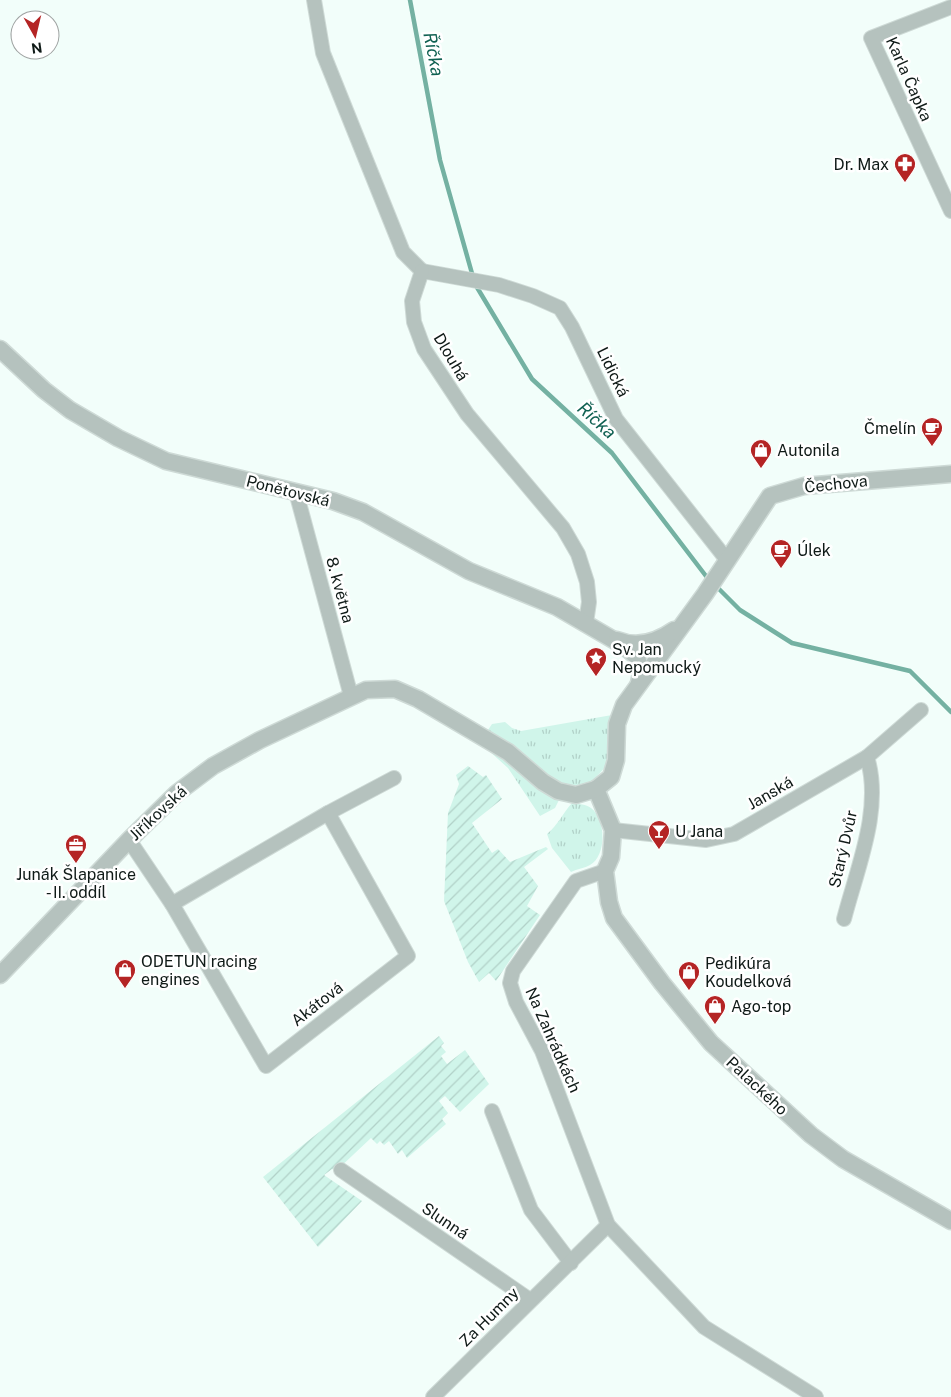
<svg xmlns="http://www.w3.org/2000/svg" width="951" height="1397" viewBox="0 0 951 1397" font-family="'Public Sans',sans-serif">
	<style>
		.grass { fill: url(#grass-tufts) }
		.garden { fill: url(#garden-furrows) }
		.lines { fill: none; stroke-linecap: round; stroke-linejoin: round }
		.stream { stroke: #74b1a2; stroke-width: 4.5 }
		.minor-casing { stroke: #cedad6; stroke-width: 16 }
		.tertiary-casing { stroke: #cedad6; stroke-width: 19 }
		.minor { stroke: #b5c2be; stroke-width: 14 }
		.tertiary { stroke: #b5c2be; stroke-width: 16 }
		.labels { text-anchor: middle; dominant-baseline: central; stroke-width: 5; stroke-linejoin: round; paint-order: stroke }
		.street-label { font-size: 16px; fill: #0f1a17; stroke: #fff }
		.poi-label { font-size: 16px; fill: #0f1a17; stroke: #fff; text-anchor: start }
		.water-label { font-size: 18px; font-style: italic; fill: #106152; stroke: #fff }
	</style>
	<defs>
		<pattern id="grass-tufts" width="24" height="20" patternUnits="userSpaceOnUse" patternTransform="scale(1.25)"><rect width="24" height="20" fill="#d0f5ea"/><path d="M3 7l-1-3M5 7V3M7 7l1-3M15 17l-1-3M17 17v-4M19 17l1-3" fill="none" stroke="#b1d1c8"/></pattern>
		<pattern id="garden-furrows" width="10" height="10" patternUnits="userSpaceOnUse" patternTransform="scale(1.25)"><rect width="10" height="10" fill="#d0f5ea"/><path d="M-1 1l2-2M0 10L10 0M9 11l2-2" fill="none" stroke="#b1d1c8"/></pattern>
	</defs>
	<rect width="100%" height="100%" fill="#f2fefa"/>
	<g class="grass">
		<polygon points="612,715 608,764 592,782 579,786 566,786 554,780 515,746 488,730 492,724 505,722 512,728 521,731"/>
		<path d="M 488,750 C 515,764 533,791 559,800 L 555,808 L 540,816 L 508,768 Z"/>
		<path d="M 572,803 C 579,804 586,804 591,808 C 606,819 607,856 590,865 C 585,868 577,869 571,872 L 552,848 L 547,834 C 558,825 563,813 572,803 Z"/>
	</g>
	<g class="garden">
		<polygon points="468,766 483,777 486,775 502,799 472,823 492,853 498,849 510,862 546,847 548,849 524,867 538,886 527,906 540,915 496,981 489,973 479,982 468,962 444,901 448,813 459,784 456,775"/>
		<polygon points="439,1036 444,1043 441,1046 446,1052 441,1056 447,1064 465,1050 489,1084 460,1112 445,1096 439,1101 448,1113 442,1119 446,1124 407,1158 402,1150 398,1154 389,1141 384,1145 380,1141 377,1144 371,1138 336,1171 332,1169 324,1175 362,1201 318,1247 263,1177"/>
	</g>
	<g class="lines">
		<g class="stream">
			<polyline points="410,0 440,160 473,277"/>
			<polyline points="475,284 532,379 612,453 709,580"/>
			<polyline points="715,585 740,610 792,643 910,671 951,712"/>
		</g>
		<g class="minor-casing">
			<g id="minor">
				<polyline points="314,0 323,53 403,252 422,271"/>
				<polyline points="951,7 871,38 951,211"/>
				<polyline points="422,271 499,285 533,296 560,308 572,327 616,419 727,560"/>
				<polyline points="422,271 412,301 414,322 424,349 467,414 563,528 578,554 587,582 589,602 586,623"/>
				<polyline points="296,492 351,696"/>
				<polyline points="613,830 706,840 734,834 867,757 921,710"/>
				<polyline points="129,840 172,904 266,1066 408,956 328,813"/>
				<polyline points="605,871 576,881 513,971 510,983 516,1002 542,1051 608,1225 704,1327 816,1397"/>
				<polyline points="172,904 328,813 394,778"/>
				<path d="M 844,919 C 857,868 883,809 867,757"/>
				<polyline points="492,1111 531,1210 571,1263"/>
				<polyline points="341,1170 530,1300"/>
				<polyline points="433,1397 608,1225"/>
			</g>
		</g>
		<g class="tertiary-casing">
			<g id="tertiary">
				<polyline points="0,349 44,390 70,410 118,438 166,461 333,501 363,512 469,571 557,607 624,646 637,657 641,673 639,683"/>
				<polyline points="951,474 804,486 770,496 705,594 624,705 617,724 616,760 611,777 596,789 613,830 611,857 605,871 609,902 614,918 662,983 711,1043 811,1135 843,1159 951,1221"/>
				<path d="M 617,640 C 637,648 657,642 674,630"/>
				<polyline points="0,975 129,840 177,793 213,766 260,740 366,690 395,689 418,699 508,752 543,782 558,791 576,795 596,789"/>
			</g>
		</g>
		<use href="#minor" class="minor"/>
		<use href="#tertiary" class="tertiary"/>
	</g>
	<defs>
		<g id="pharmacy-pin" transform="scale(1.125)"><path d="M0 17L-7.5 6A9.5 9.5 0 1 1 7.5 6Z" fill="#b42424" stroke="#fff"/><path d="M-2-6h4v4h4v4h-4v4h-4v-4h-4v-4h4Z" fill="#fff"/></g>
		<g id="cafe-pin" transform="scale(1.125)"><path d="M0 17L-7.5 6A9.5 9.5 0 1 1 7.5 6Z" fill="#b42424" stroke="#fff"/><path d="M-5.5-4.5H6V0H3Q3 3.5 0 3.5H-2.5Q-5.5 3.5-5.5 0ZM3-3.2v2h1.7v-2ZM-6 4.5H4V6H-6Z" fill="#fff"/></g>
		<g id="shop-pin" transform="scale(1.125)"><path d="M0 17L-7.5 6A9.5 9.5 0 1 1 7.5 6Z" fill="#b42424" stroke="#fff"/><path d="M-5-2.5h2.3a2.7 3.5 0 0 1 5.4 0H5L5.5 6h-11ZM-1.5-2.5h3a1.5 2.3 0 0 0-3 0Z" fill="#fff"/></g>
		<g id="sight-pin" transform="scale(1.125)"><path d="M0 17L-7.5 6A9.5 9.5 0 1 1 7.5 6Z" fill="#b42424" stroke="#fff"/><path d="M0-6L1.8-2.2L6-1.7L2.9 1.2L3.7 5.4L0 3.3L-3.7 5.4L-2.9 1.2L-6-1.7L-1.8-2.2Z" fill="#fff"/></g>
		<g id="bar-pin" transform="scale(1.125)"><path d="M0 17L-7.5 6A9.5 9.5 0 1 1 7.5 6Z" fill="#b42424" stroke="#fff"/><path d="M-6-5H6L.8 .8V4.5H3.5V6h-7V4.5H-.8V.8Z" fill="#fff"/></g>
		<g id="office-pin" transform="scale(1.125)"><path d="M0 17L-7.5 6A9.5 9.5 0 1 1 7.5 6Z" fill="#b42424" stroke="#fff"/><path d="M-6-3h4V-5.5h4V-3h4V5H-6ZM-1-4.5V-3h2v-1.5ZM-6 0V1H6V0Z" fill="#fff"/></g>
	</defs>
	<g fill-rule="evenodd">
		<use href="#pharmacy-pin" x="905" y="164"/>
		<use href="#cafe-pin" x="932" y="428"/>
		<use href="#shop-pin" x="761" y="450"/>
		<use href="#cafe-pin" x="781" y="550"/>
		<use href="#sight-pin" x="596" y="658"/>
		<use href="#bar-pin" x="659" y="831"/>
		<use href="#office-pin" x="76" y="845"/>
		<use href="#shop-pin" x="125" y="970"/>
		<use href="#shop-pin" x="689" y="972"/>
		<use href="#shop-pin" x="715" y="1006"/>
	</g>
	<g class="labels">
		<g class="street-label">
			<text transform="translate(909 79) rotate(66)">Karla Čapka</text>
			<text transform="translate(451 357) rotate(59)">Dlouhá</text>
			<text transform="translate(613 372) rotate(64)">Lidická</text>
			<text transform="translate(836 484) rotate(-6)">Čechova</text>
			<text transform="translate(288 491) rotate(14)">Ponětovská</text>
			<text transform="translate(340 590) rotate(75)">8. května</text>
			<text transform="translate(770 793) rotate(-30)">Janská</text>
			<text transform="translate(158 813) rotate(-43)">Jiříkovská</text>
			<text transform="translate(843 849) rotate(-77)">Starý Dvůr</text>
			<text transform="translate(317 1004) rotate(-38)">Akátová</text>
			<text transform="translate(553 1040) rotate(66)">Na Zahrádkách</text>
			<text transform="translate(757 1086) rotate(43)">Palackého</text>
			<text transform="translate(445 1221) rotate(34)">Slunná</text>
			<text transform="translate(489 1317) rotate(-45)">Za Humny</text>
		</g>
		<g class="poi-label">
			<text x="889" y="164" text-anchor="end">Dr. Max</text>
			<text x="916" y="428" text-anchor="end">Čmelín</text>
			<text x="777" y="450">Autonila</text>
			<text x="797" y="550">Úlek</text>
			<text x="612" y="649">Sv. Jan<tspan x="612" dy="18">Nepomucký</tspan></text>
			<text x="675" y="831">U Jana</text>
			<text x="76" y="874" text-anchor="middle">Junák Šlapanice<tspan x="76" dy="18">- II. oddíl</tspan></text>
			<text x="141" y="961">ODETUN racing<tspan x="141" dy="18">engines</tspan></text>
			<text x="705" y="963">Pedikúra<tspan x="705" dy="18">Koudelková</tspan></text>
			<text x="731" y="1006">Ago-top</text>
		</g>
		<g class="water-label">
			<text transform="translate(434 54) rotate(79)">Říčka</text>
			<text transform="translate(597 420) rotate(42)">Říčka</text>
		</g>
	</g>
	<g transform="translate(35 35) rotate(172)"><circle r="24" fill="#ffffff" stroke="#9fa3a2"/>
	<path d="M0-4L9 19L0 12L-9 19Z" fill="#b42424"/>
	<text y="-8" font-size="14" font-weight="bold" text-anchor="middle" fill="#0f1a17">N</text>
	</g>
</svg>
